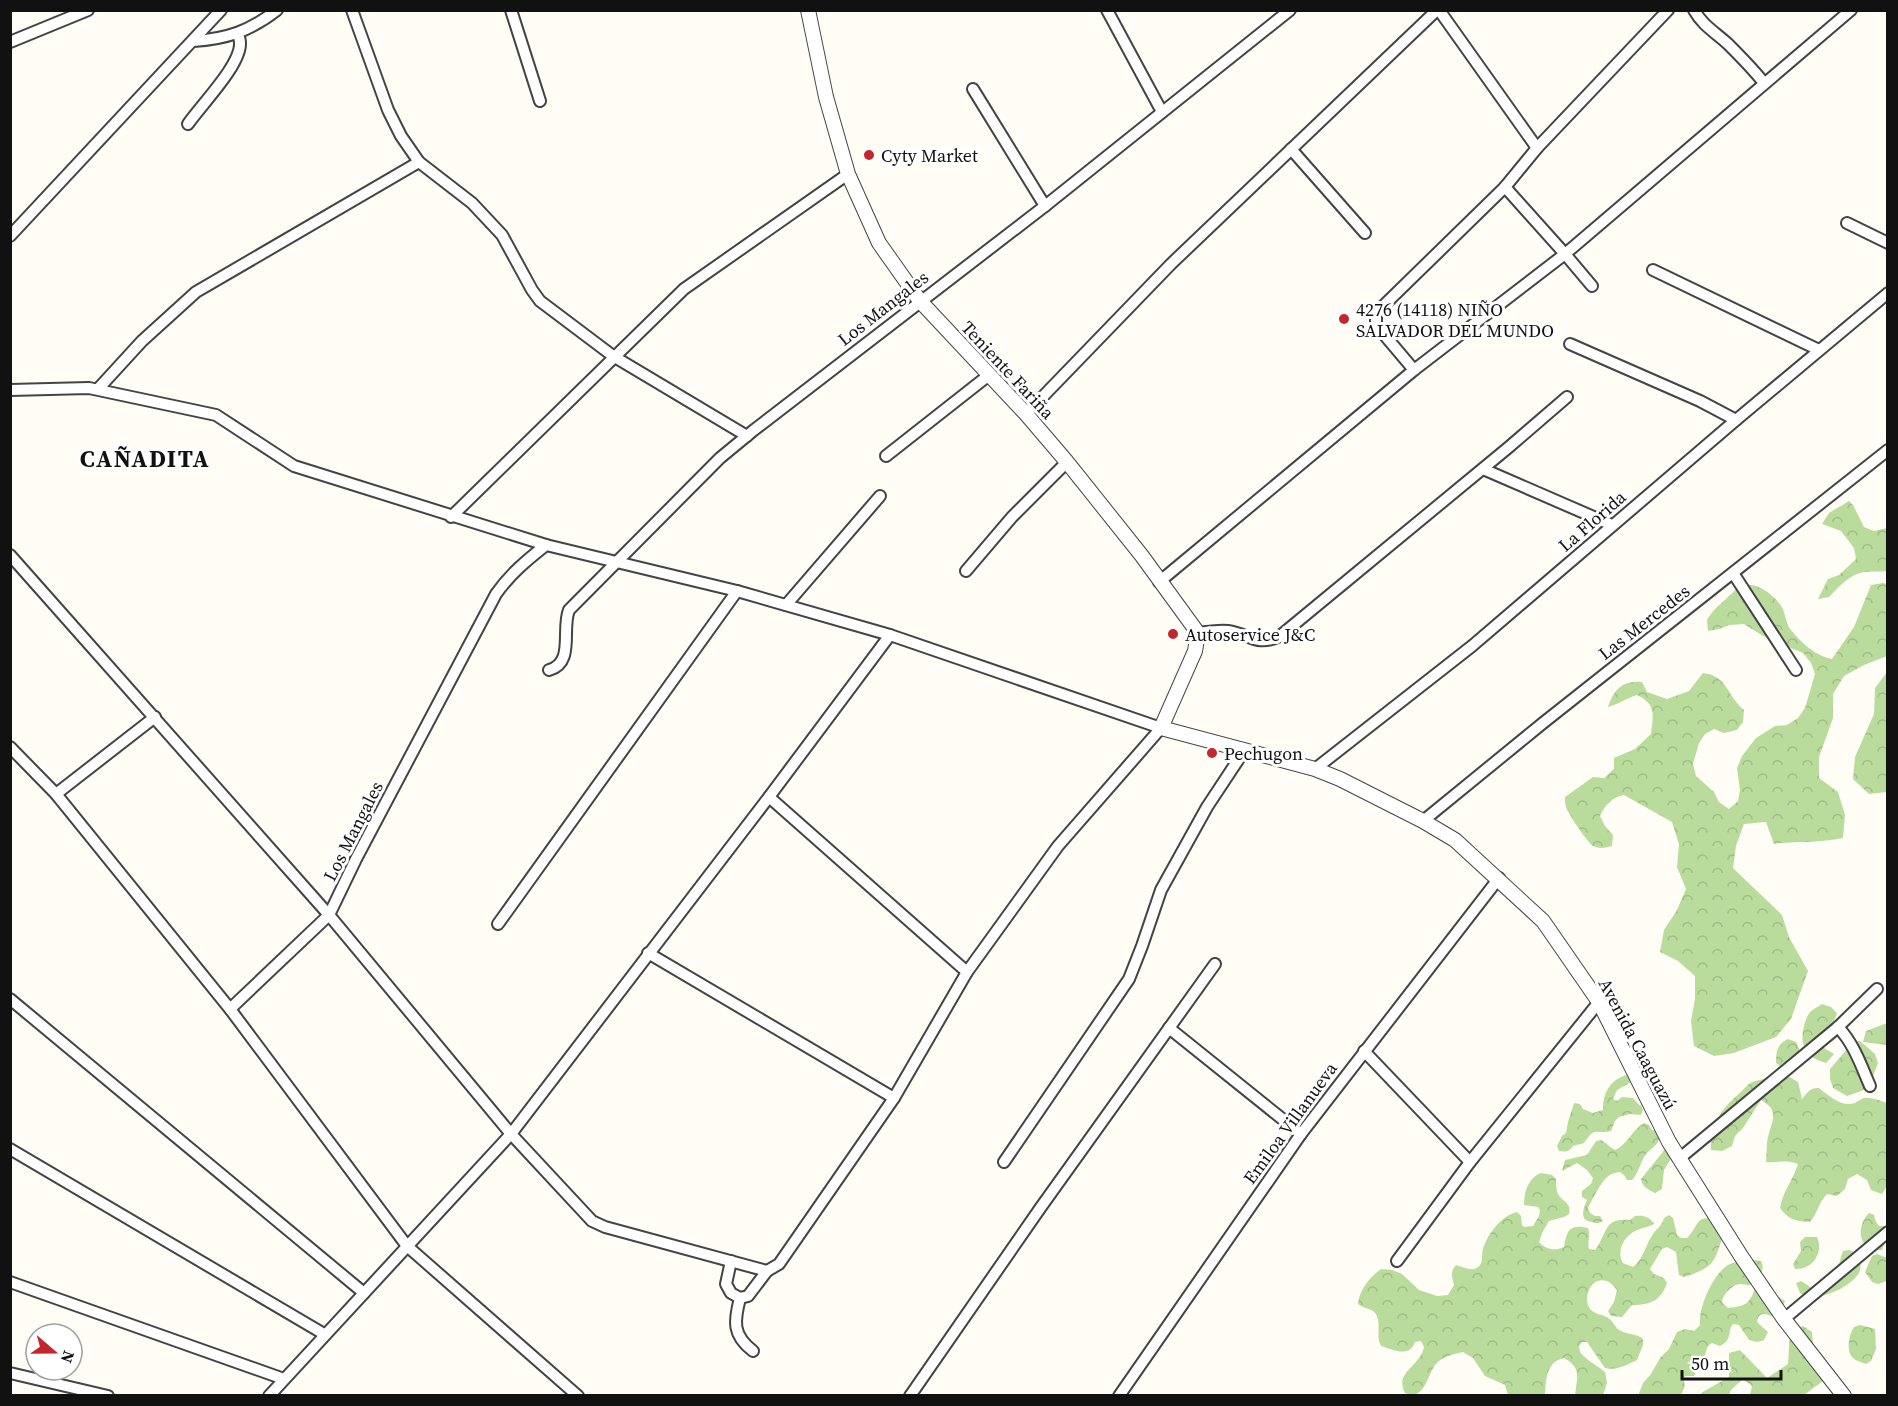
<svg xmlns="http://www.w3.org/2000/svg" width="1898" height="1406" viewBox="0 0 1898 1406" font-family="'Source Serif 4',serif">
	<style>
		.forest { fill: url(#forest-crowns) }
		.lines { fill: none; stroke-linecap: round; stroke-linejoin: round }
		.minor-casing { stroke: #444; stroke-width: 14 }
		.tertiary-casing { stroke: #444; stroke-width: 16 }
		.minor { stroke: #fff; stroke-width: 10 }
		.tertiary { stroke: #fff; stroke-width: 14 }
		.poi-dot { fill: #c4262e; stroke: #fff; stroke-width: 2 }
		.labels { text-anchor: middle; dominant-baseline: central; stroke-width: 6; stroke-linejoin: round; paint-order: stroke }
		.poi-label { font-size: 18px; fill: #111; stroke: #fff; text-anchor: start }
		.street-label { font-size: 18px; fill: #111; stroke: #fff }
		.district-label { font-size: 24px; font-weight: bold; letter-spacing: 1.5px; fill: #111; stroke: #fff }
	</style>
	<defs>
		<pattern id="forest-crowns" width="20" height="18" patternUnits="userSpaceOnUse" patternTransform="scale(1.5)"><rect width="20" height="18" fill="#b9dc9c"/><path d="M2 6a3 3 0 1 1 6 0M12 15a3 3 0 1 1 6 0" fill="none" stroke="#9ebc85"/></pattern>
	</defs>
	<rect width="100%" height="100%" fill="#fffdf5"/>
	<g class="forest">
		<path d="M 1849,501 L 1853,505 L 1864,527 L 1874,531 L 1887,528 L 1887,571 C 1879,572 1871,571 1864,572 C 1848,575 1839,587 1829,597 L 1818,599 L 1828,579 L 1839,575 L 1856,559 L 1854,548 L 1841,531 L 1822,524 L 1829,513 Z"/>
		<path d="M 1883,583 L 1887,584 L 1887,656 L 1864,665 L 1844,676 L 1833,694 L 1833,718 L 1819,757 L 1819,778 L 1838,792 L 1845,815 L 1843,838 C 1820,843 1797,841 1774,844 L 1766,822 L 1744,824 L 1736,846 L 1733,868 L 1782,915 L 1789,937 L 1808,971 L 1791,1019 L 1776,1037 L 1734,1053 L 1714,1056 L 1694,1046 L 1691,1021 L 1695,999 L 1695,976 L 1678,961 L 1660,952 L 1664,930 L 1677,910 L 1686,889 L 1677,867 L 1679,844 L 1672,822 L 1624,795 C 1611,798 1606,804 1600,816 L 1605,826 L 1613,835 L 1612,846 C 1605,848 1600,849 1593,846 C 1588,843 1567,812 1566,807 C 1565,804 1565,801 1565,797 L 1593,777 L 1604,778 L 1614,769 L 1614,758 L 1635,749 L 1651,734 C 1653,714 1657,705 1637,695 C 1627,698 1619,704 1608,707 C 1614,689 1623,680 1642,682 L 1647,692 L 1667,699 L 1689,691 L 1703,673 C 1728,676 1726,695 1744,710 L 1743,722 L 1737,730 L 1724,733 L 1714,729 L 1705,734 L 1699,743 L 1693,764 L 1696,776 L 1714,792 L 1719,802 L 1729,809 L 1738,801 L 1740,790 L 1737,768 L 1742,756 L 1756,738 L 1775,726 L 1787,725 L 1798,718 L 1805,708 L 1815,674 L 1811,663 L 1803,653 L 1763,636 L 1744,624 L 1730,625 L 1719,629 L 1708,631 L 1707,620 C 1712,611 1718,606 1726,599 C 1730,595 1735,590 1740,587 C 1754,579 1772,594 1780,604 C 1786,612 1785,623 1791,630 C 1801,643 1816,656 1832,659 L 1854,627 L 1871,585 Z"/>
		<polygon points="1887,672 1887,792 1869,794 1853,779 1855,757 1874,714 1875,688"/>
		<path d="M 1822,1004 L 1831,1007 L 1837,1013 C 1834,1027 1820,1029 1824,1048 L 1834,1054 L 1826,1063 C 1809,1058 1800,1049 1803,1031 C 1804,1025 1806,1017 1810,1012 C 1813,1009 1818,1007 1822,1004 Z"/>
		<polygon points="1887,1023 1887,1045 1863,1042 1866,1031"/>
		<path d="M 1788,1039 L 1796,1042 L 1801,1053 L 1783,1068 L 1776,1063 C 1776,1052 1777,1044 1788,1039 Z"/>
		<polygon points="1854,1041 1860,1041 1875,1054 1878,1063 1872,1079 1864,1090 1847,1096 1833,1088 1830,1079 1830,1069"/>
		<path d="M 1626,1075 L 1631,1076 L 1631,1082 L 1617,1090 L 1613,1099 L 1617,1101 L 1622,1097 L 1633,1098 L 1640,1106 L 1641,1105 L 1643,1110 L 1641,1115 L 1630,1114 L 1619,1117 L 1615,1121 L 1611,1131 C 1595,1135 1596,1125 1584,1143 L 1573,1146 C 1569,1152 1566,1152 1559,1151 L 1557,1146 L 1562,1136 L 1566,1133 L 1568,1122 L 1574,1103 L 1580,1104 L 1583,1109 L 1593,1113 L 1603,1110 C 1603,1093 1609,1081 1626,1075 Z"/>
		<path d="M 1775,1075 L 1786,1075 L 1798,1082 L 1802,1099 C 1807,1093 1810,1087 1819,1088 C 1828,1095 1842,1108 1855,1103 C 1860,1101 1862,1097 1868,1098 C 1874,1098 1882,1101 1887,1103 L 1887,1186 L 1882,1194 L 1871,1190 L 1867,1180 L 1857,1174 L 1848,1179 L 1845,1189 L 1837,1196 L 1827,1194 C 1818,1203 1818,1213 1810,1222 C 1795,1221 1789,1220 1780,1208 C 1783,1191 1793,1180 1798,1164 C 1786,1159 1779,1163 1766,1162 C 1767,1154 1766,1145 1768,1137 C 1772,1120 1780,1111 1761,1100 L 1743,1128 L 1735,1136 L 1732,1146 L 1722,1151 L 1711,1150 C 1709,1124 1722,1108 1741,1092 C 1744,1089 1748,1084 1752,1082 C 1758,1080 1767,1079 1775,1075 Z"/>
		<path d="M 1644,1123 L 1649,1125 L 1652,1130 L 1662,1132 C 1657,1150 1649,1147 1643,1159 C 1639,1167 1638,1173 1632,1180 L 1627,1180 L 1624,1175 L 1620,1172 C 1616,1173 1613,1173 1610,1175 C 1603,1178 1592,1200 1588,1208 L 1590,1213 L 1595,1216 L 1600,1216 L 1603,1221 C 1596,1224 1599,1224 1592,1222 C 1579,1220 1583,1210 1587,1200 L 1582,1197 L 1582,1191 L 1591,1184 L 1593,1178 L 1587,1170 L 1577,1163 L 1562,1171 L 1565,1160 L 1587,1155 L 1596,1141 L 1601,1140 C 1607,1143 1609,1147 1615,1150 C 1627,1145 1633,1129 1644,1123 Z"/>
		<path d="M 1666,1148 L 1672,1157 L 1664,1170 L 1662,1189 L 1655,1193 C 1649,1190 1642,1187 1641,1179 Z"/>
		<path d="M 1541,1173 L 1552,1175 L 1556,1179 C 1556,1184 1556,1190 1558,1194 C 1562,1202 1572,1202 1569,1214 L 1564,1217 L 1549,1221 L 1543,1231 L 1539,1242 C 1546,1250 1555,1251 1564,1247 C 1567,1229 1570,1224 1588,1228 C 1591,1236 1587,1242 1589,1249 L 1595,1250 C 1608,1233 1603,1217 1630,1220 L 1635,1216 C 1643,1215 1649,1216 1654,1224 C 1649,1227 1645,1227 1640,1229 C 1626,1233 1615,1250 1623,1263 L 1633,1267 C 1645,1257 1645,1245 1653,1234 C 1657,1228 1662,1226 1664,1218 L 1669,1215 L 1673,1218 L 1677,1235 L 1681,1238 L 1687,1238 C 1700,1225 1695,1214 1717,1220 L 1724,1233 C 1714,1263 1715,1267 1684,1277 L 1679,1275 L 1676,1252 L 1667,1247 L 1662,1249 L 1650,1269 L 1654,1274 L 1664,1278 L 1667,1283 C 1661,1301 1650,1305 1632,1305 L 1622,1317 L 1611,1316 L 1608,1311 L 1614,1302 L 1617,1290 C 1614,1287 1611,1282 1606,1281 C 1591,1276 1581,1299 1591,1310 C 1596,1315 1603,1314 1608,1318 C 1614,1321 1614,1328 1621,1331 C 1628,1335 1636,1333 1643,1339 L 1643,1345 L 1637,1360 C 1627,1365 1616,1371 1605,1368 L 1587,1342 L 1582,1342 L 1579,1346 L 1580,1352 C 1587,1361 1597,1365 1605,1372 L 1607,1383 L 1603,1395 L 1575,1395 C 1577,1377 1582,1368 1564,1358 C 1546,1362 1546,1380 1545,1395 L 1508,1395 L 1505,1385 L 1485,1376 L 1473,1358 L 1463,1352 C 1455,1354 1443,1356 1436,1364 C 1428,1373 1424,1403 1405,1393 C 1394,1372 1420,1367 1424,1347 L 1421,1341 L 1415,1342 C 1410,1358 1393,1350 1381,1346 C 1375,1337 1383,1318 1373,1311 C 1368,1308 1363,1308 1358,1304 C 1359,1290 1370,1277 1381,1269 L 1392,1270 L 1402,1274 L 1419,1290 L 1437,1296 L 1448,1295 L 1454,1285 C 1452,1277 1450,1271 1456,1265 C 1463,1267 1472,1272 1478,1267 C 1484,1263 1481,1255 1483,1249 C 1487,1235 1502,1215 1517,1212 L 1521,1216 L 1522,1225 L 1524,1227 L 1533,1226 L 1539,1216 L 1540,1210 L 1538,1207 L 1524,1205 C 1524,1192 1528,1178 1541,1173 Z"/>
		<path d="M 1869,1213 L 1874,1215 L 1876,1222 L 1879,1226 L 1887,1226 L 1887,1237 L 1882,1250 C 1857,1252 1856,1225 1869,1213 Z"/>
		<path d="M 1805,1237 L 1817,1237 C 1824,1252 1813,1270 1795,1269 L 1793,1264 L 1801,1251 L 1800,1242 Z"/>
		<path d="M 1849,1250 L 1859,1254 C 1860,1260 1862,1267 1859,1273 C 1850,1288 1815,1304 1800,1293 L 1796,1283 L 1801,1281 L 1815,1290 L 1826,1291 C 1840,1280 1837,1265 1843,1251 Z"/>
		<polygon points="1877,1254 1887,1258 1887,1281 1878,1284 1872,1282 1865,1272 1872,1256"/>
		<path d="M 1747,1259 L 1761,1261 C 1766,1269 1759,1283 1749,1285 C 1746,1285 1741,1284 1739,1284 C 1730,1286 1723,1295 1722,1302 L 1728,1308 C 1749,1306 1750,1302 1757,1283 L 1764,1281 L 1770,1283 L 1772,1293 L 1785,1301 L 1777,1318 C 1768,1315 1759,1309 1757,1322 L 1768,1332 L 1764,1340 L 1757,1342 L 1749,1340 L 1739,1325 L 1733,1324 C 1727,1331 1733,1340 1720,1346 L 1712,1343 C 1706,1346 1706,1352 1704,1359 L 1699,1359 L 1695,1363 L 1697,1372 L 1694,1376 L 1686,1376 L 1683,1378 L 1685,1386 L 1681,1395 L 1638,1396 L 1643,1383 L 1651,1374 L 1660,1358 L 1669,1349 L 1677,1332 L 1685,1329 L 1694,1331 L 1700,1325 C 1698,1308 1713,1274 1728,1265 C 1734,1262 1741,1261 1747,1259 Z"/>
		<path d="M 1860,1325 L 1875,1329 L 1876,1349 L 1871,1361 L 1866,1364 C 1862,1362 1855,1361 1852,1357 C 1846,1350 1849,1334 1854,1327 Z"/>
		<polygon points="1803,1326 1812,1332 1814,1355 1831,1375 1804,1395 1750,1395 1752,1386 1743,1379 1731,1390 1729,1395 1702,1395 1701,1393 1729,1377 1729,1353 1740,1350 1767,1378 1788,1364 1790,1332"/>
	</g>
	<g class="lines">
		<g class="minor-casing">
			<g id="minor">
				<polyline points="352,10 388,110 401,136 419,162 472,203 502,235 532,290 540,301 613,356 747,436"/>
				<polyline points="511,10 540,101"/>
				<polyline points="1107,10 1162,112"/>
				<polyline points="1439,10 1537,148"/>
				<path d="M 1694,10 C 1703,26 1715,32 1728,44 C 1741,57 1753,69 1764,83"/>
				<path d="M 193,41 C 227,39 250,31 277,10"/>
				<polyline points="10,42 88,10"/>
				<polyline points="973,89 1045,206"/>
				<path d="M 188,124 C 201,105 241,65 240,43 C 240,40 239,37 238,34"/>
				<polyline points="1291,149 1365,233"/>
				<polyline points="1847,223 1888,243"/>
				<polyline points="10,236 221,10"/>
				<polyline points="1653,270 1819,350"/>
				<polyline points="1592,286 1565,254 1851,10"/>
				<polyline points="1570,344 1700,401 1736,420"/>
				<polyline points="1414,370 1376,325 1376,313 1505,187"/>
				<polyline points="98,389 142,341 196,292 419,162"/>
				<polyline points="10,390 89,388 216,415 294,466 546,545 737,591 890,635"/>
				<polyline points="1026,414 1171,264 1437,10"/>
				<polyline points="886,456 989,375"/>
				<polyline points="1483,469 1612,525"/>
				<polyline points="451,517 684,289 848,174"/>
				<polyline points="10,555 329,915 511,1134 592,1221 605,1227 767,1271"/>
				<polyline points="966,571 1012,517 1067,462"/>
				<polyline points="1733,573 1796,670"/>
				<polyline points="1159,582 1414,370 1565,254 1505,187 1537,148 1668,10"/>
				<polyline points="786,605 880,496"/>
				<path d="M 1198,633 C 1207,632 1218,630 1228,631 C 1249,634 1257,647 1280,636 L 1509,447 L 1567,397"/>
				<path d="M 549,670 C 575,663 561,629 569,610 L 720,458 L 754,430 L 1045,206 L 1290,10"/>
				<polyline points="10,747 56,794 230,1009 407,1246 578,1396"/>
				<polyline points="1315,769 1472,646 1736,420 1888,293"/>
				<polyline points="56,794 155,717"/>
				<polyline points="769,797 967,972"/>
				<polyline points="1423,821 1543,723 1888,450"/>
				<polyline points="498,924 737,591"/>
				<polyline points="648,953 894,1098"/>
				<polyline points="10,999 364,1293"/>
				<path d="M 230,1009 L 329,915 L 356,859 L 496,594 C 510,574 527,560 546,545"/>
				<path d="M 1838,1027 C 1854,1044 1861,1065 1870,1086"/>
				<polyline points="1169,1028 1301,1134"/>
				<polyline points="1364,1051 1470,1162"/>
				<polyline points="10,1149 324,1334"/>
				<polyline points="1680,1158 1838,1027 1877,989"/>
				<polyline points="1004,1162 1129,979 1142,946 1161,890 1207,807 1244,751"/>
				<polyline points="1397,1261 1470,1162 1599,1002"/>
				<polyline points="10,1282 284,1379"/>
				<path d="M 740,1298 C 734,1321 732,1335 753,1351"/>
				<polyline points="1784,1319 1888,1232"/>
				<polyline points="10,1373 108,1396"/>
				<polyline points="269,1396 511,1134 769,797 890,635 1161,728 1058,846 967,972 894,1098 779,1264 767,1271 748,1296 740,1298 731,1293 726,1284 731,1261"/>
				<polyline points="910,1396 1041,1207 1215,964"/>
				<polyline points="1119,1396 1301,1134 1499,878"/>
			</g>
		</g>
		<g class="tertiary-casing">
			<polyline id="tertiary" points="808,10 826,97 848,174 879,243 920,301 1026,414 1067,462 1142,556 1198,633 1195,651 1161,728 1315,769 1340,779 1423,821 1455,840 1543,921 1599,1002 1669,1142 1741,1256 1784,1319 1844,1396"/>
		</g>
		<use href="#minor" class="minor"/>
		<use href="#tertiary" class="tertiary"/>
	</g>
	<g class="poi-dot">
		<circle cx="869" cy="155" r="6"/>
		<circle cx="1344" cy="319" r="6"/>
		<circle cx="1173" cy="634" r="6"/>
		<circle cx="1212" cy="753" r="6"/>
	</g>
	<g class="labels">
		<g class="poi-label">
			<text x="881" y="155">Cyty Market</text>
			<text x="1356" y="309">4276 (14118) NIÑO<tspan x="1356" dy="21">SALVADOR DEL MUNDO</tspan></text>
			<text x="1185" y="634">Autoservice J&amp;C</text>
			<text x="1224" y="753">Pechugon</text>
		</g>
		<g class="street-label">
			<text transform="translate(883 308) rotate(-38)">Los Mangales</text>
			<text transform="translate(1008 370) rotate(47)">Teniente Fariña</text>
			<text transform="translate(1592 521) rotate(-41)">La Florida</text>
			<text transform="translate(1644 622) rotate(-38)">Las Mercedes</text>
			<text transform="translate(353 831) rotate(-63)">Los Mangales</text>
			<text transform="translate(1638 1044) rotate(62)">Avenida Caaguazú</text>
			<text transform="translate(1290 1123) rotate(-54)">Emiloa Villanueva</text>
		</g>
		<g class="district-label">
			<text x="145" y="458">CAÑADITA</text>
		</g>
	</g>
	<rect width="1898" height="1406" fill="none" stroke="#111111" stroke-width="24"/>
	<g transform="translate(54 1352) rotate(110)"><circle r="28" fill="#ffffff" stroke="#a0a0a0" stroke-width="1.5"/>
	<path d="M0-4.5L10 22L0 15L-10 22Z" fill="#c4262e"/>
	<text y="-9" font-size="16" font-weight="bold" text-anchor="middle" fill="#111111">N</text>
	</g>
	<path d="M1682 1370v9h99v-9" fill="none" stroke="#111111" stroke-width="3"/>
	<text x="1691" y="1370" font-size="18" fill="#111111" stroke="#ffffff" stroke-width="4.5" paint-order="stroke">50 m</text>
</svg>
